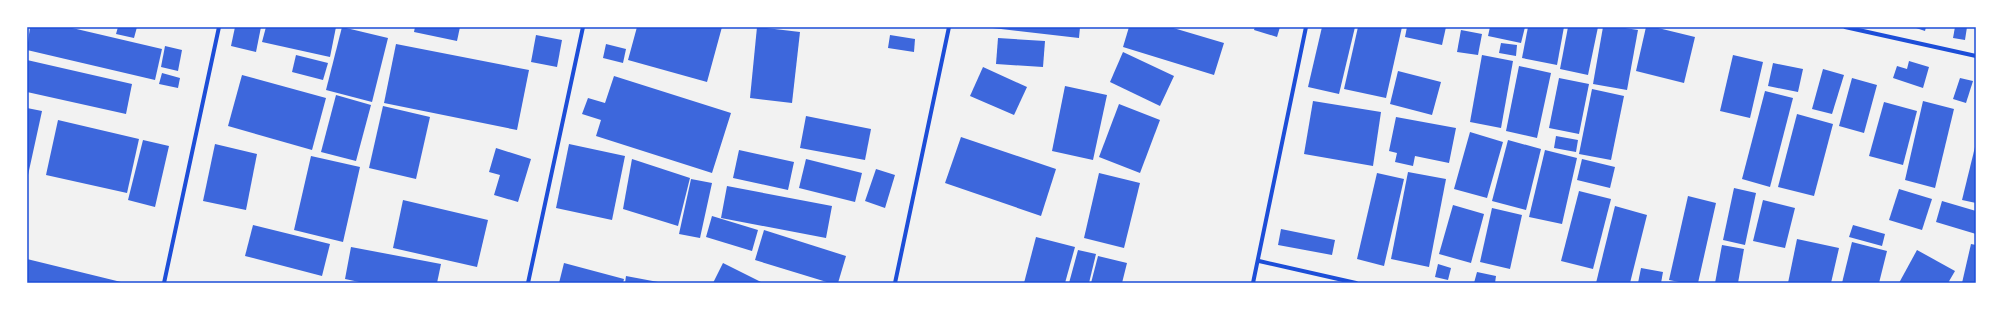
<svg xmlns="http://www.w3.org/2000/svg" width="2003" height="310" viewBox="0 0 2003 310" font-family="'Sofia Sans Condensed',sans-serif">
	<style>
		.building { fill: #3d67dc }
		.lines { fill: none; stroke-linecap: round; stroke-linejoin: round }
		.minor { stroke: #1d4ed8; stroke-width: 4 }
		.neatline { fill: none; stroke: #1d4ed8; stroke-width: 1.5 }
	</style>
	<rect width="100%" height="100%" fill="#f2f2f2"/>
	<g class="building">
		<polygon points="30,27 68,27 162,49 155,80 27,50"/>
		<polygon points="118,27 137,27 134,38 116,34"/>
		<polygon points="235,27 261,27 256,52 231,46"/>
		<polygon points="266,27 336,27 330,57 262,42"/>
		<polygon points="342,27 388,38 372,102 326,90"/>
		<polygon points="415,27 460,27 457,41 414,32"/>
		<polygon points="637,27 722,27 707,82 628,60"/>
		<polygon points="757,27 800,32 792,103 750,98"/>
		<polygon points="984,27 1080,27 1079,38"/>
		<polygon points="1129,27 1170,27 1224,43 1214,75 1123,47"/>
		<polygon points="1255,27 1280,27 1277,37 1254,30"/>
		<polygon points="1322,27 1355,27 1339,94 1308,87"/>
		<polygon points="1358,27 1402,27 1386,98 1344,89"/>
		<polygon points="1407,27 1446,27 1442,45 1405,37"/>
		<polygon points="1490,27 1525,27 1521,43 1488,36"/>
		<polygon points="1528,27 1564,27 1557,65 1522,58"/>
		<polygon points="1568,27 1598,27 1588,75 1560,69"/>
		<polygon points="1603,27 1619,27 1638,30 1627,90 1593,84"/>
		<polygon points="1646,27 1654,27 1695,37 1684,83 1636,71"/>
		<polygon points="1913,27 1926,27 1925,31"/>
		<polygon points="1955,27 1967,27 1965,40 1953,38"/>
		<polygon points="1461,30 1482,34 1478,55 1457,52"/>
		<polygon points="536,35 562,40 557,67 531,62"/>
		<polygon points="890,35 915,39 914,52 888,48"/>
		<polygon points="998,38 1045,41 1043,67 996,64"/>
		<polygon points="1501,43 1517,45 1516,56 1499,53"/>
		<polygon points="396,44 529,70 517,130 384,103"/>
		<polygon points="606,44 626,49 623,63 603,58"/>
		<polygon points="165,46 182,50 178,71 161,67"/>
		<polygon points="1123,52 1174,76 1160,106 1110,82"/>
		<polygon points="296,55 328,63 323,80 292,72"/>
		<polygon points="1482,55 1513,61 1501,128 1470,122"/>
		<polygon points="1733,55 1763,62 1750,118 1720,111"/>
		<polygon points="27,60 132,84 126,114 27,92"/>
		<polygon points="1909,61 1929,67 1923,88 1893,78 1897,66 1907,69"/>
		<polygon points="1773,63 1803,69 1798,92 1768,86"/>
		<polygon points="1519,66 1551,73 1537,138 1506,131"/>
		<polygon points="983,67 1027,87 1014,115 970,96"/>
		<polygon points="1823,69 1844,75 1832,114 1812,109"/>
		<polygon points="1398,71 1441,82 1432,115 1390,104"/>
		<polygon points="162,73 180,78 178,88 159,84"/>
		<polygon points="242,75 326,98 312,150 228,126"/>
		<polygon points="614,76 731,113 712,173 596,136 601,120 582,114 588,98 605,103"/>
		<polygon points="1559,78 1589,84 1579,134 1549,128"/>
		<polygon points="1852,78 1877,85 1864,133 1839,126"/>
		<polygon points="1960,78 1973,81 1966,103 1953,99"/>
		<polygon points="1065,86 1107,95 1093,160 1052,151"/>
		<polygon points="1592,89 1624,96 1611,160 1579,154"/>
		<polygon points="1765,91 1793,98 1770,187 1742,179"/>
		<polygon points="336,95 371,105 356,161 321,152"/>
		<polygon points="1313,101 1381,112 1373,166 1304,154"/>
		<polygon points="1923,101 1954,109 1935,188 1905,180"/>
		<polygon points="1884,102 1917,111 1903,165 1869,156"/>
		<polygon points="1119,104 1160,120 1140,173 1099,157"/>
		<polygon points="383,106 430,117 416,179 369,168"/>
		<polygon points="27,108 42,111 28,175 27,175"/>
		<polygon points="1797,114 1833,124 1814,196 1778,187"/>
		<polygon points="806,116 871,129 865,160 800,148"/>
		<polygon points="1396,117 1456,128 1449,163 1415,156 1413,166 1395,162 1397,153 1389,151"/>
		<polygon points="58,120 139,139 127,193 46,175"/>
		<polygon points="1470,132 1503,142 1487,198 1454,189"/>
		<polygon points="1556,136 1578,140 1576,152 1554,148"/>
		<polygon points="961,137 1056,169 1041,216 945,183"/>
		<polygon points="143,140 169,146 155,207 128,200"/>
		<polygon points="1508,140 1541,149 1526,210 1492,201"/>
		<polygon points="215,144 257,154 246,210 203,201"/>
		<polygon points="569,144 625,156 612,220 556,208"/>
		<polygon points="1975,147 1976,147 1976,203 1962,200"/>
		<polygon points="496,148 531,159 518,202 494,195 500,175 489,172"/>
		<polygon points="739,150 794,162 788,190 733,178"/>
		<polygon points="1545,150 1577,158 1562,224 1529,217"/>
		<polygon points="311,156 360,167 343,242 294,230"/>
		<polygon points="632,159 690,178 678,226 623,209"/>
		<polygon points="806,159 862,173 855,202 799,188"/>
		<polygon points="1582,159 1615,167 1610,188 1577,180"/>
		<polygon points="876,169 895,175 885,208 865,201"/>
		<polygon points="1408,172 1446,179 1429,267 1391,259"/>
		<polygon points="1099,173 1140,183 1124,248 1084,238"/>
		<polygon points="1377,173 1404,179 1384,266 1357,259"/>
		<polygon points="691,179 712,183 700,238 679,234"/>
		<polygon points="727,186 832,206 826,238 721,218"/>
		<polygon points="1734,188 1756,193 1745,245 1723,240"/>
		<polygon points="1899,189 1932,199 1922,230 1889,220"/>
		<polygon points="1579,191 1611,199 1593,269 1561,261"/>
		<polygon points="1688,196 1716,203 1698,283 1684,283 1669,280"/>
		<polygon points="403,200 488,220 477,267 393,248"/>
		<polygon points="1763,200 1795,208 1785,248 1753,241"/>
		<polygon points="1942,201 1976,211 1976,234 1936,222"/>
		<polygon points="1453,205 1484,214 1471,263 1439,254"/>
		<polygon points="1615,206 1647,215 1630,283 1596,283"/>
		<polygon points="1492,208 1522,215 1510,269 1480,262"/>
		<polygon points="712,216 758,230 752,251 706,237"/>
		<polygon points="253,225 330,244 322,276 245,256"/>
		<polygon points="1853,225 1885,234 1882,246 1849,237"/>
		<polygon points="1281,229 1335,240 1332,255 1278,245"/>
		<polygon points="764,230 846,256 838,283 830,283 755,260"/>
		<polygon points="1036,237 1075,247 1065,283 1024,283"/>
		<polygon points="1797,239 1839,248 1831,283 1788,283"/>
		<polygon points="1852,242 1887,251 1879,283 1842,283"/>
		<polygon points="1971,244 1976,245 1976,283 1962,283"/>
		<polygon points="1722,245 1744,249 1738,283 1715,283"/>
		<polygon points="351,247 441,264 437,283 364,283 345,279"/>
		<polygon points="1078,250 1096,254 1089,283 1069,283"/>
		<polygon points="1917,250 1955,271 1948,283 1899,283"/>
		<polygon points="1098,256 1127,263 1122,283 1091,283"/>
		<polygon points="27,259 121,282 121,283 27,283"/>
		<polygon points="564,263 624,279 623,283 559,283"/>
		<polygon points="723,263 763,283 713,283"/>
		<polygon points="1438,264 1451,268 1448,280 1435,277"/>
		<polygon points="1641,268 1663,272 1661,283 1638,283"/>
		<polygon points="1477,272 1496,276 1495,283 1474,283"/>
		<polygon points="626,276 658,282 657,283 625,283"/>
	</g>
	<g class="lines">
		<g class="minor">
			<polyline points="1845,27 1976,56"/>
			<polyline points="1259,261 1356,283"/>
			<polyline points="164,283 219,27"/>
			<polyline points="528,283 583,27"/>
			<polyline points="895,283 949,27"/>
			<polyline points="1253,283 1306,27"/>
		</g>
	</g>
	<rect width="2003" height="310" fill="none" stroke="#ffffff" stroke-width="56"/>
	<rect x="28" y="28" width="1947" height="254" class="neatline"/>
</svg>
